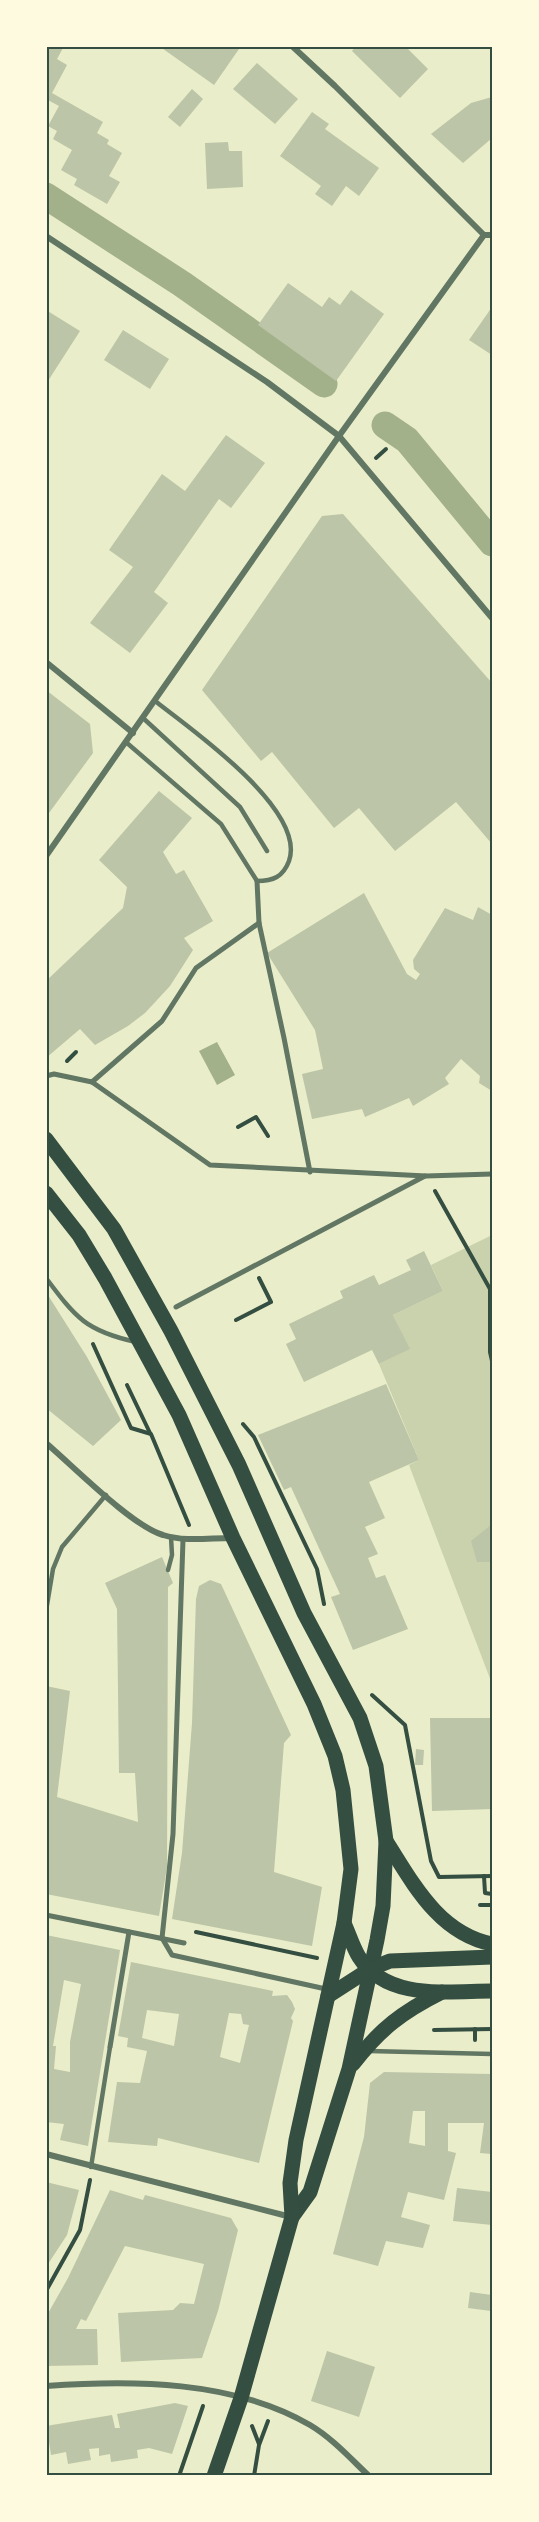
<svg xmlns="http://www.w3.org/2000/svg" width="539" height="2522" viewBox="0 0 539 2522" font-family="'Work Sans',sans-serif">
	<style>
		.green { fill: #cad2ad }
		.water { fill: #a3b18a }
		.lines { fill: none; stroke-linecap: round; stroke-linejoin: round }
		.canal { stroke: #a3b18a; stroke-width: 27 }
		.building { fill: #bcc5a7; fill-rule: evenodd }
		.path { stroke: #344e41; stroke-width: 4 }
		.service { stroke: #617663; stroke-width: 4.5 }
		.pedestrian { stroke: #617663; stroke-width: 5 }
		.minor { stroke: #617663; stroke-width: 6 }
		.primary { stroke: #344e41; stroke-width: 15 }
		.neatline { fill: none; stroke: #344e41; stroke-width: 2 }
	</style>
	<rect width="100%" height="100%" fill="#e9edc9"/>
	<polygon class="green" points="492,1235 492,1684 409,1465 419,1460 379,1364 409,1349 393,1315 443,1291 431,1265"/>
	<polygon class="water" points="217,1042 235,1075 217,1085 199,1051"/>
	<g class="lines">
		<g class="canal">
			<polyline points="46,196 182,284 324,384"/>
			<polyline points="385,425 407,440 492,543"/>
		</g>
	</g>
	<g class="building">
		<polygon points="46,46 64,46 57,59 67,65 52,93 103,122 97,133 109,140 107,144 122,153 109,176 120,182 107,204 74,185 77,179 61,170 72,150 53,139 57,131 48,126 59,106 46,99"/>
		<polygon points="159,46 235,46 239,49 214,85"/>
		<polygon points="356,46 405,46 428,69 400,98 352,51"/>
		<polygon points="257,63 298,99 275,124 233,89"/>
		<polygon points="192,89 203,99 180,127 168,117"/>
		<polygon points="492,97 492,138 463,163 431,134 471,103"/>
		<polygon points="312,112 329,124 325,129 379,168 359,196 346,186 332,206 315,194 321,186 280,156"/>
		<polygon points="228,142 229,151 242,151 243,187 207,189 205,143"/>
		<polygon points="288,283 322,307 329,297 340,305 351,290 384,314 336,381 258,325"/>
		<polygon points="492,307 492,355 469,340"/>
		<polygon points="46,310 80,331 46,384"/>
		<polygon points="123,330 169,359 150,389 104,360"/>
		<polygon points="226,435 265,463 231,508 219,499 154,592 168,603 130,653 90,623 133,567 109,550 162,474 185,491"/>
		<polygon points="343,514 492,683 492,844 456,802 395,851 359,808 334,828 272,752 261,761 202,690 322,516"/>
		<polygon points="46,690 90,724 93,753 46,817"/>
		<polygon points="159,791 192,818 163,852 176,874 184,870 213,921 184,938 193,950 170,986 145,1013 128,1026 95,1045 80,1029 46,1058 46,981 123,908 127,887 99,860"/>
		<polygon points="364,893 407,974 416,980 420,974 414,969 413,960 445,908 473,920 478,907 492,915 492,1091 479,1083 480,1076 461,1059 445,1078 449,1084 413,1106 409,1098 365,1117 362,1109 312,1119 302,1074 323,1069 315,1030 267,953"/>
		<polygon points="424,1251 443,1291 393,1315 410,1349 379,1364 372,1350 304,1382 286,1344 296,1339 289,1324 343,1298 340,1291 374,1275 379,1285 411,1270 406,1260"/>
		<polygon points="46,1292 87,1357 121,1420 93,1446 46,1408 46,1367 49,1364 46,1361"/>
		<polygon points="386,1384 419,1460 369,1482 385,1518 365,1527 378,1554 368,1558 376,1578 385,1575 408,1629 353,1650 331,1597 340,1594 291,1487 284,1490 258,1435"/>
		<polygon points="492,1524 492,1562 477,1562 471,1541"/>
		<polygon points="162,1557 173,1583 168,1587 167,1867 159,1916 46,1894 46,1686 70,1691 57,1797 138,1822 135,1773 119,1773 117,1609 105,1583"/>
		<polygon points="210,1580 221,1584 291,1735 284,1743 274,1872 322,1887 312,1946 172,1919 182,1853 192,1723 196,1599 199,1586"/>
		<polygon points="430,1718 492,1718 492,1809 432,1811"/>
		<polygon points="416,1749 424,1750 423,1765 415,1765"/>
		<path d="M 46,1935 L 120,1950 L 88,2146 L 60,2140 L 64,2124 L 46,2122 ZM 64,1980 L 81,1984 L 70,2042 L 70,2072 L 54,2069 L 56,2046 L 53,2046 Z"/>
		<path d="M 131,1962 L 273,1991 L 272,1996 L 287,1995 L 292,2002 L 295,2009 L 291,2018 L 293,2021 L 259,2163 L 158,2138 L 157,2146 L 108,2142 L 117,2082 L 140,2083 L 147,2051 L 127,2047 L 128,2038 L 118,2036 ZM 147,2010 L 179,2014 L 174,2046 L 142,2038 ZM 229,2013 L 241,2014 L 243,2024 L 249,2025 L 240,2063 L 220,2057 Z"/>
		<path d="M 384,2072 L 492,2074 L 492,2154 L 480,2153 L 484,2123 L 448,2123 L 448,2151 L 456,2153 L 444,2200 L 408,2192 L 401,2217 L 430,2225 L 423,2248 L 386,2241 L 378,2266 L 333,2254 L 364,2137 L 370,2083 ZM 413,2111 L 425,2111 L 425,2146 L 409,2143 Z"/>
		<polygon points="46,2182 79,2190 67,2235 46,2267"/>
		<polygon points="457,2188 492,2192 492,2225 453,2221"/>
		<polygon points="110,2190 143,2200 145,2195 231,2218 238,2230 218,2311 202,2358 121,2362 118,2313 173,2310 180,2303 194,2304 204,2264 125,2246 86,2321 81,2319 76,2329 97,2329 98,2365 46,2366 46,2317 68,2278"/>
		<polygon points="470,2292 492,2295 491,2311 468,2308"/>
		<polygon points="327,2351 375,2367 359,2417 311,2401"/>
		<polygon points="175,2403 188,2406 172,2454 149,2448 137,2450 138,2458 111,2462 110,2454 99,2456 99,2448 89,2449 91,2460 68,2464 66,2452 51,2455 49,2442 46,2442 46,2426 112,2415 115,2428 120,2428 117,2414"/>
	</g>
	<g class="lines">
		<g class="path">
			<polyline points="376,458 386,449"/>
			<polyline points="67,1061 76,1052"/>
			<polyline points="238,1127 256,1117 268,1136"/>
			<polyline points="435,1191 490,1289 490,1352 492,1361"/>
			<polyline points="236,1320 271,1302 259,1278"/>
			<polyline points="93,1344 131,1428 151,1434 189,1525"/>
			<polyline points="127,1385 150,1433"/>
			<polyline points="243,1424 254,1437 317,1569 324,1604"/>
			<polyline points="372,1695 405,1725 431,1861 439,1877 492,1876"/>
			<polyline points="484,1876 485,1893 492,1894"/>
			<polyline points="480,1905 492,1905"/>
			<polyline points="196,1932 317,1958"/>
			<polyline points="475,2029 475,2040"/>
			<polyline points="434,2030 492,2029"/>
			<polyline points="46,2291 80,2230 90,2180"/>
			<polyline points="252,2426 259,2444"/>
			<polyline points="179,2476 203,2406"/>
			<polyline points="254,2476 259,2445 268,2421"/>
		</g>
		<g class="service">
			<polyline points="143,718 240,807 267,851"/>
			<path d="M 127,743 L 221,824 L 257,881 C 273,881 283,877 289,861 C 307,810 191,729 155,701"/>
			<path d="M 46,1278 C 76,1318 86,1331 136,1342"/>
			<polyline points="168,1570 172,1555 171,1537"/>
			<polyline points="46,1611 53,1569 62,1547 106,1495"/>
			<polyline points="369,2051 492,2054"/>
			<polyline points="91,2167 110,2047"/>
		</g>
		<g class="pedestrian">
			<polyline points="257,881 259,923 284,1038 310,1172"/>
			<polyline points="46,1076 54,1074 92,1082 162,1021 196,968 259,923"/>
			<polyline points="92,1082 210,1165 426,1176 492,1174"/>
			<polyline points="176,1307 425,1176"/>
			<polyline points="46,1915 184,1943"/>
			<polyline points="162,1938 173,1834 183,1540"/>
			<polyline points="162,1938 172,1955 326,1989"/>
			<polyline points="110,2047 129,1932"/>
		</g>
		<g class="minor">
			<polyline points="292,46 335,86 484,235"/>
			<polyline points="46,236 267,382 339,436 492,618"/>
			<polyline points="46,662 133,733"/>
			<polyline points="46,856 339,436 484,235 492,235"/>
			<path d="M 46,1443 C 73,1466 132,1526 163,1535 C 185,1542 209,1538 232,1538"/>
			<polyline points="46,2154 291,2217"/>
			<path d="M 46,2386 C 132,2380 233,2380 310,2425 C 332,2438 350,2458 369,2476"/>
		</g>
		<g class="primary">
			<polyline points="46,1139 114,1229 171,1331 239,1465 304,1613 360,1718 376,1766 386,1841 383,1906 377,1940 349,2069 310,2192 292,2217"/>
			<polyline points="46,1193 79,1235 105,1278 179,1415 233,1538 314,1704 335,1756 343,1790 351,1869 344,1923 296,2140 290,2183 292,2217 241,2398 214,2476"/>
			<path d="M 386,1841 C 413,1883 438,1933 492,1944"/>
			<path d="M 344,1923 C 349,1934 353,1947 359,1957 C 387,2001 448,1991 492,1991"/>
			<polyline points="328,1996 370,1969 390,1961 492,1957"/>
			<path d="M 353,2064 C 380,2029 402,2012 442,1992"/>
		</g>
	</g>
	<rect width="539" height="2522" fill="none" stroke="#fefae0" stroke-width="96"/>
	<rect x="48" y="48" width="443" height="2426" class="neatline"/>
</svg>
